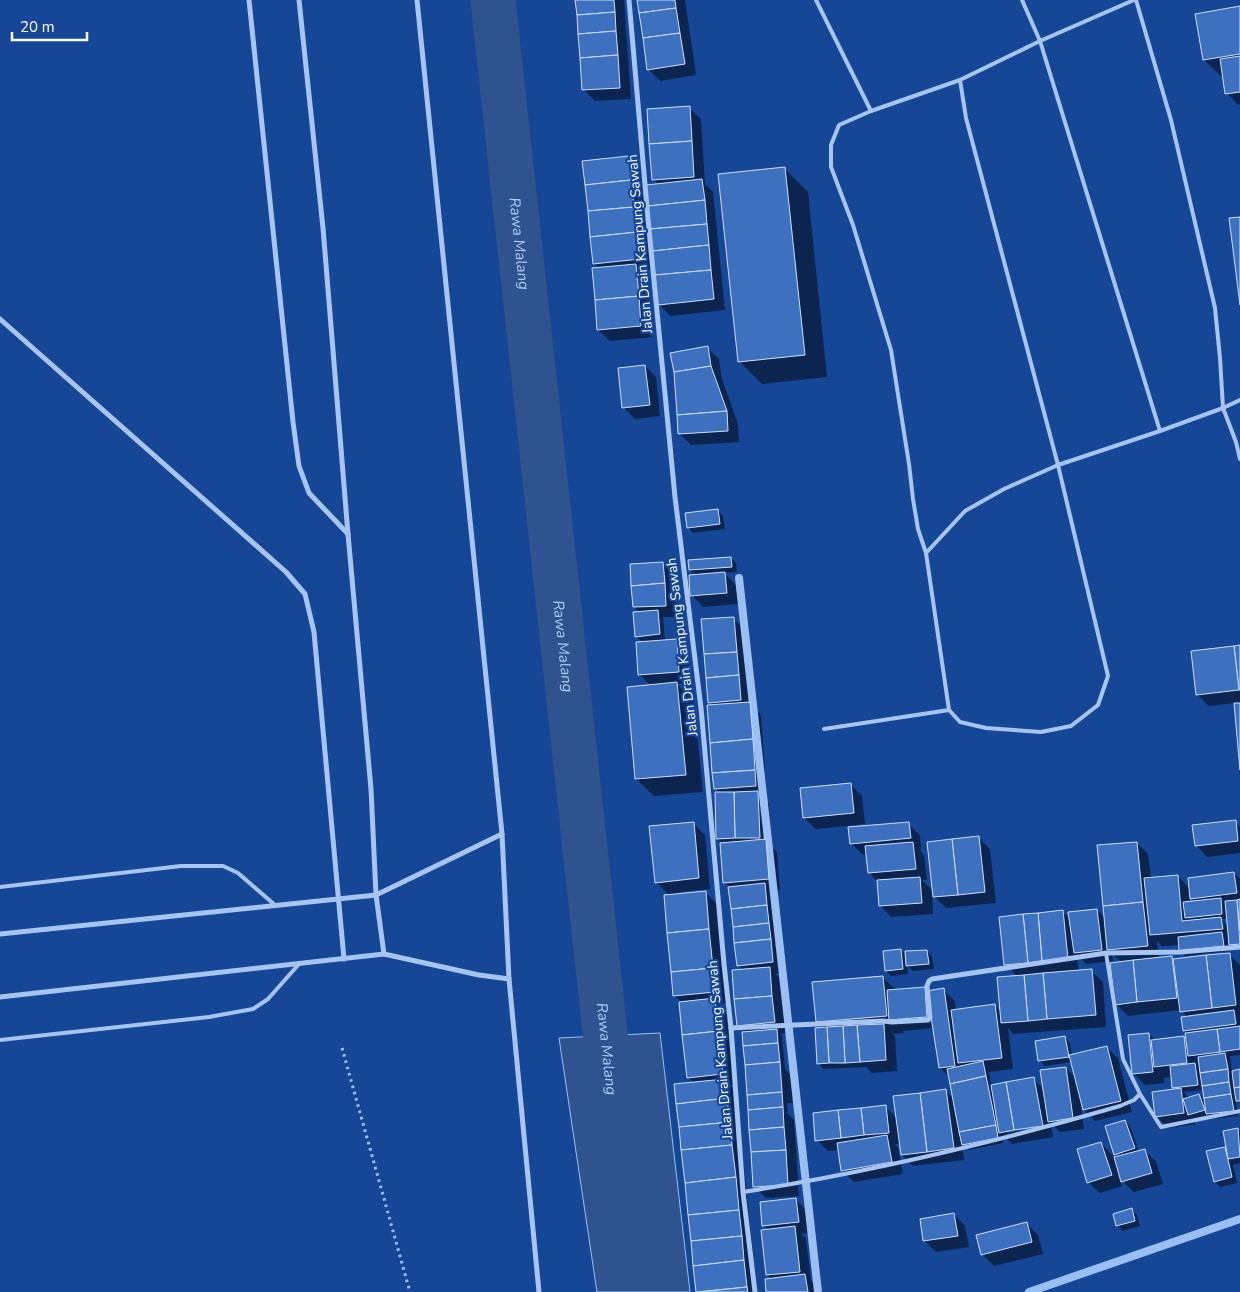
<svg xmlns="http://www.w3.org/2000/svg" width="1240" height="1292" viewBox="0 0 1240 1292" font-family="'Nunito Sans',sans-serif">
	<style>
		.water { fill: #2e538e; stroke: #99bff5 }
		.shadow { fill: #0007; fill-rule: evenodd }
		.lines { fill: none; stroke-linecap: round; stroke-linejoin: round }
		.stream { stroke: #99bff5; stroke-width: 8 }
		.river { stroke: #2e538e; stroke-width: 45 }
		.building { fill: #3d70be; stroke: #cee1fc }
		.path { stroke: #a7c5f2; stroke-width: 3; stroke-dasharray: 2.5 4; stroke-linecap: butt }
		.lane { stroke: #a7c5f2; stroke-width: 4 }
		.street { stroke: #a7c5f2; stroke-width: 5 }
		.labels { text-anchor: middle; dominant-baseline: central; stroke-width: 4.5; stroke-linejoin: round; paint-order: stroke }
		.street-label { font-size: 14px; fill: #fff; stroke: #154796 }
		.water-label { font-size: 15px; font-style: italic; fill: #b3cff9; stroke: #154796 }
	</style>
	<rect width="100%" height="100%" fill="#154796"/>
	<polygon class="water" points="660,1033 690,1292 597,1292 559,1038"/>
	<g class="shadow">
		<polygon points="577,0 624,0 631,99 595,101 584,90"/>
		<polygon points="638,0 685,0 696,75 660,81 648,69"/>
		<polygon points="1240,7 1240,104 1238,105 1227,93 1224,77 1222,77 1204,60"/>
		<polygon points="689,108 701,119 705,184 713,192 725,310 670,316 659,304 659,185 653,179"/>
		<polygon points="628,157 640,169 650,270 642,271 647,277 652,337 610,341 598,330 599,268 594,264"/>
		<polygon points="785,169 808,192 827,377 762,384 739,361"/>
		<polygon points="707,348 719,359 722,379 738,424 739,442 691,445 680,434"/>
		<polygon points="645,366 656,377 660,416 635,419 624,408"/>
		<polygon points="718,510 723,516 725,529 693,533 688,527"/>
		<polygon points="731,558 736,563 737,572 724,573 736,585 738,604 703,607 692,595 696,576 690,570"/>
		<polygon points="663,564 674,575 677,617 663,617 665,641 676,640 688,652 690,683 677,684 694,701 703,792 654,796 636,779 651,686 639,674 643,643 636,636 640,613 634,607"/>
		<polygon points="733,618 745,630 751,705 761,715 767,797 763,797 769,804 771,846 777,852 780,890 771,891 776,896 778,916 773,917 776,944 774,944 782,952 784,973 775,974 781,979 786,1033 780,1034 782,1036 785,1069 791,1075 793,1103 787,1103 788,1112 786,1112 794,1120 799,1196 766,1198 755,1187 746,1033 738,1025 743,970 738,965 730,888 725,882 723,844 718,839 720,794 715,789 713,706 709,702"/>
		<polygon points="1240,646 1240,757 1235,703 1209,706 1197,694"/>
		<polygon points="850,784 862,796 865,824 816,829 804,818 801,790"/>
		<polygon points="1235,822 1240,827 1240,853 1207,857 1196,845"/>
		<polygon points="693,823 705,835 710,889 680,892 680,895 705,892 717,904 726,1003 719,1004 726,1011 734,1085 730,1085 736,1091 757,1292 697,1292 676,1085 694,1083 688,1077 682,1003 674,995 670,896 656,882"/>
		<polygon points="908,824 920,835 921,849 920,850 924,855 927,880 922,880 932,890 933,914 891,917 880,905 878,882 869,872 867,854 863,855 851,843"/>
		<polygon points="978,838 990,849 996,903 946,908 935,897 929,844"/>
		<path d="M 1137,843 L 1148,854 L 1151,879 L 1178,876 L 1190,889 L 1234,873 L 1240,879 L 1240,949 L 1235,950 L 1228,942 L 1229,951 L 1185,956 L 1180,950 L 1179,945 L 1162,946 L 1157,941 L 1159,959 L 1172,958 L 1174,960 L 1229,954 L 1240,965 L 1240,1055 L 1230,1056 L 1232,1072 L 1240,1071 L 1240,1103 L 1236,1100 L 1238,1116 L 1212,1119 L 1209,1116 L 1195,1120 L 1195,1124 L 1168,1128 L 1156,1116 L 1176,1090 L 1173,1087 L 1172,1077 L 1164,1078 L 1164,1083 L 1145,1085 L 1133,1073 L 1149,1034 L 1155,1040 L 1184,1037 L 1187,1041 L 1186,1033 L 1184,1031 L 1187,1017 L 1181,1010 L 1128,1016 L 1116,1004 L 1122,963 L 1112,953 L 1113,961 L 1086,964 L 1077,955 L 1079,972 L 1091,971 L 1103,982 L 1106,1027 L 1013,1034 L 1008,1028 L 1013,1069 L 989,1072 L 991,1083 L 993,1086 L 1033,1079 L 1044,1089 L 1066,1068 L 1076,1078 L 1072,1062 L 1045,1066 L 1040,1061 L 1036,1042 L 1065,1037 L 1070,1043 L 1072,1056 L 1106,1047 L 1118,1058 L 1132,1112 L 1095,1121 L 1081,1107 L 1084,1129 L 1060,1132 L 1051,1123 L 1053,1137 L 1012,1144 L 1004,1136 L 1002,1137 L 1003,1143 L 969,1150 L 962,1144 L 964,1160 L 913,1166 L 902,1155 L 900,1144 L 895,1144 L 898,1148 L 903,1174 L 854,1182 L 842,1170 L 839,1150 L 828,1151 L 817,1140 L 885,1107 L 897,1118 L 946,1091 L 954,1099 L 950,1077 L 940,1068 L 934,1028 L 903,1031 L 904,1033 L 892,1034 L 895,1036 L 897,1071 L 872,1073 L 866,1067 L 824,1069 L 818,1064 L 824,1028 L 817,1021 L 882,977 L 897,991 L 928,992 L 943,990 L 955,1001 L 956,1011 L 995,1006 L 1001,1012 L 1017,976 L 1005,964 L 1063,912 L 1071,920 L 1097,910 L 1106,919 ZM 1190,897 L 1195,902 L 1190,902 ZM 1221,919 L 1228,919 L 1228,926 ZM 1204,1090 L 1205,1102 L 1199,1095 L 1189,1098 L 1184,1092 ZM 1049,1124 L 1049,1126 L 1008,1133 L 1008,1130 Z"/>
		<polygon points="901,950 907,956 927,951 932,956 934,969 913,971 907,965 908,974 891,976 886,970"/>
		<polygon points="1125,1121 1130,1126 1139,1152 1145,1150 1156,1162 1163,1184 1134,1192 1120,1179 1122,1186 1100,1193 1088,1182 1101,1143 1112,1155 1114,1159 1118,1157 1115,1154"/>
		<polygon points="1238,1129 1240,1131 1240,1163 1233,1165 1237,1183 1220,1187 1215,1182 1224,1148 1228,1152"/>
		<polygon points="796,1200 807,1211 810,1233 801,1234 806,1239 811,1281 816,1287 817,1292 768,1292 772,1279 767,1275 769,1230 764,1225"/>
		<polygon points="1132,1210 1137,1215 1140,1226 1123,1231 1117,1225"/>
		<polygon points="954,1214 965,1226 969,1247 936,1252 925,1241 921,1220"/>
		<polygon points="1027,1224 1038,1235 1043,1254 994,1266 983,1255 978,1236"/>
	</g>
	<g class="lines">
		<g class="stream">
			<polyline points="739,578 818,1292"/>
			<polyline points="1029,1292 1240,1219"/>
		</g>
		<path class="river" id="s1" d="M 493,0 L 612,1097"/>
	</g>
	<g class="building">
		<polygon points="575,0 614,0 615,12 577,15"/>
		<polygon points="637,0 675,0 676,8 639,13"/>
		<polygon points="1240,6 1240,54 1203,60 1195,14"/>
		<polygon points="676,8 680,33 643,38 639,13"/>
		<polygon points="615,12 616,31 578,34 577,15"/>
		<polygon points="616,31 618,55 580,58 578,34"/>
		<polygon points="680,33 685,64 647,70 643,38"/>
		<polygon points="618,55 620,88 582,90 580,58"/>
		<polygon points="1240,56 1240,92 1225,94 1220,59"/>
		<polygon points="690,106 692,141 649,144 647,109"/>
		<polygon points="692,141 694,177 652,180 649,144"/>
		<polygon points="629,156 631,180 585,185 582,161"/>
		<polygon points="785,167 805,355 738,362 718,174"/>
		<polygon points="702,179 705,200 648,206 646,185"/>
		<polygon points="631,180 634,207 588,211 585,185"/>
		<polygon points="705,200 707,224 650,229 648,206"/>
		<polygon points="634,207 637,232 590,237 588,211"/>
		<polygon points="1240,217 1240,305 1229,218"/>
		<polygon points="707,224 709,245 652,251 650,229"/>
		<polygon points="637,232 640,259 593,264 590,237"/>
		<polygon points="709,245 711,270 655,275 652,251"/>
		<polygon points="636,264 639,296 595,300 592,268"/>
		<polygon points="711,270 714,299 658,305 655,275"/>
		<polygon points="639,296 641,326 597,330 595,300"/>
		<polygon points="708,346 711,366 674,372 670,353"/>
		<polygon points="645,365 650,405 622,408 618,368"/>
		<polygon points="711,366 727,411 677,415 674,372"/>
		<polygon points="727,411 728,431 678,434 677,415"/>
		<polygon points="718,509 720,524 687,528 685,513"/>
		<polygon points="731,557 732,567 689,570 688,560"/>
		<polygon points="663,562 665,583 631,586 630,564"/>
		<polygon points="725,572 727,593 690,596 689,575"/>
		<polygon points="665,583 666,606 633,607 631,586"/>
		<polygon points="658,610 660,634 635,637 633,612"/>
		<polygon points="734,617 737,652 704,654 701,619"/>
		<polygon points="677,639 679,672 638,675 636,642"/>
		<polygon points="1240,645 1240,690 1239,690 1234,646"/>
		<polygon points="1234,646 1239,690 1196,695 1191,651"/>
		<polygon points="737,652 739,675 706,678 704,654"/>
		<polygon points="739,675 741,700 708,703 706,678"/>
		<polygon points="677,682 686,775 635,779 627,687"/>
		<polygon points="750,702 753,739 710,743 707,705"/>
		<polygon points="1234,703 1240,703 1240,770"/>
		<polygon points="753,739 755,770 712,773 710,743"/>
		<polygon points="755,770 756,786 714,789 712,773"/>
		<polygon points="851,783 854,813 803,818 800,788"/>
		<polygon points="758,791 760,838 735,838 734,792"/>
		<polygon points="715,792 734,792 735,838 716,839"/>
		<polygon points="1236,820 1238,841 1195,846 1192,825"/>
		<polygon points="694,822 699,878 655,883 649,826"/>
		<polygon points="909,822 911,838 850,844 848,827"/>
		<polygon points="979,836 985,892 958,895 952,839"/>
		<polygon points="766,839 769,879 723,883 720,843"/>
		<polygon points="952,839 958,895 933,897 927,842"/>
		<polygon points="913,842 916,869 868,873 865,846"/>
		<polygon points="1137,842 1143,902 1103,906 1097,845"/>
		<polygon points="1234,872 1237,893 1190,899 1188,878"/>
		<polygon points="1178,875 1182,921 1221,917 1223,929 1150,935 1144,878"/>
		<polygon points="920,877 922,903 879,906 877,880"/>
		<polygon points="765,883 767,905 731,909 728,887"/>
		<polygon points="706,891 709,929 667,933 664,895"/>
		<polygon points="1221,898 1222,914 1185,918 1183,902"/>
		<polygon points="1240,899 1240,931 1237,900"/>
		<polygon points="1237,900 1240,944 1229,945 1225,901"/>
		<polygon points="1143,902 1148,946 1107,950 1103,906"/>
		<polygon points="767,905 769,923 733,927 731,909"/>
		<polygon points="1097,909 1102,950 1074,953 1068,912"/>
		<polygon points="1063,910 1068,959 1042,961 1038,913"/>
		<polygon points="1038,913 1042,961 1028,963 1023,914"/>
		<polygon points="1023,914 1028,963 1004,965 999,917"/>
		<polygon points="769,923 771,939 734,943 733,927"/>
		<polygon points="709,929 713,968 671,972 667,933"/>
		<polygon points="1222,932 1224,946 1179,951 1178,937"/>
		<polygon points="771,939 773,962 737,966 734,943"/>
		<polygon points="901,949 903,969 885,971 883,951"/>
		<polygon points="927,950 929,964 906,966 905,951"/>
		<polygon points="1230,953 1236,1005 1212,1008 1206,955"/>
		<polygon points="1206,955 1212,1008 1180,1012 1173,959"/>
		<polygon points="1172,956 1177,998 1137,1002 1133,960"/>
		<polygon points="1133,960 1137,1002 1115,1005 1110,963"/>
		<polygon points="770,967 772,996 734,999 732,970"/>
		<polygon points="713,968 715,992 673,996 671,972"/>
		<polygon points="1092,969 1096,1015 1047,1019 1043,973"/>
		<polygon points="1043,973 1047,1019 1028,1021 1024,975"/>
		<polygon points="1024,975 1028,1021 1001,1023 997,977"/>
		<polygon points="883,976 887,1016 816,1022 812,982"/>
		<polygon points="925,987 927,1017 889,1020 887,990"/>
		<polygon points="944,988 955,1066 939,1068 927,991"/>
		<polygon points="772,996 775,1022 737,1026 734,999"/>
		<polygon points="715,998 719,1031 682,1035 679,1002"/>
		<polygon points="995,1004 1002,1058 958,1063 951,1010"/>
		<polygon points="1234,1010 1236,1024 1183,1031 1181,1017"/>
		<polygon points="884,1024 886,1060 860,1062 857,1025"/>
		<polygon points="857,1025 860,1062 845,1063 843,1026"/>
		<polygon points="843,1026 845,1063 829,1063 827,1027"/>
		<polygon points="1240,1026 1240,1049 1220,1052 1217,1029"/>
		<polygon points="827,1027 829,1063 817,1064 815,1028"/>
		<polygon points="777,1029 778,1043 743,1046 742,1032"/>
		<polygon points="1217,1029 1220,1052 1188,1056 1185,1033"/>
		<polygon points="719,1031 723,1074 687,1078 682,1035"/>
		<polygon points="1149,1033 1153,1072 1132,1074 1128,1035"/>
		<polygon points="1065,1036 1069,1057 1038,1061 1035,1041"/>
		<polygon points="1184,1036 1187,1063 1154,1067 1151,1040"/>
		<polygon points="778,1043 780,1062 745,1065 743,1046"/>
		<polygon points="1107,1046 1121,1101 1083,1110 1069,1055"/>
		<polygon points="1225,1053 1228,1069 1200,1073 1198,1057"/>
		<polygon points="983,1061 986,1076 950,1084 947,1069"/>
		<polygon points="780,1062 782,1092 747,1095 745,1065"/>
		<polygon points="1195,1063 1198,1085 1172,1088 1170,1066"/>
		<polygon points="1066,1067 1073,1118 1048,1122 1040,1070"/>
		<polygon points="1228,1069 1229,1082 1202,1086 1200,1073"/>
		<polygon points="1240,1069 1240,1087 1234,1088 1232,1071"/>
		<polygon points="986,1076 996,1125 959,1132 950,1084"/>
		<polygon points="1034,1077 1043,1126 1014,1130 1006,1082"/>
		<polygon points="725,1079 727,1098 676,1104 674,1084"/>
		<polygon points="1006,1082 1014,1130 999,1133 991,1085"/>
		<polygon points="1229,1082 1231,1094 1204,1098 1202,1086"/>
		<polygon points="1240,1087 1240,1101 1236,1101 1234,1088"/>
		<polygon points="1181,1088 1184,1113 1155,1117 1152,1092"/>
		<polygon points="946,1089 954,1148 927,1152 920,1093"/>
		<polygon points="782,1092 783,1107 748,1110 747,1095"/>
		<polygon points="920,1093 927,1152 901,1155 893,1096"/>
		<polygon points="1199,1094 1205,1110 1188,1115 1183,1099"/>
		<polygon points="1231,1094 1234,1111 1206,1114 1204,1098"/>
		<polygon points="727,1098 730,1122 679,1127 676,1104"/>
		<polygon points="886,1105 889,1133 864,1135 861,1108"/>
		<polygon points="783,1107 784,1127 749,1130 748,1110"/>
		<polygon points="861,1108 864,1135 841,1138 838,1110"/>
		<polygon points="838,1110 841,1138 815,1141 813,1113"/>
		<polygon points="1125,1120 1135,1148 1114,1155 1105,1126"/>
		<polygon points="730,1122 732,1145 681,1150 679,1127"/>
		<polygon points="996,1125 998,1138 962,1145 959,1132"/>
		<polygon points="784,1127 786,1150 751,1152 749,1130"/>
		<polygon points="1238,1128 1240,1157 1228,1159 1223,1131"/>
		<polygon points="887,1135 892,1162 841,1171 837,1143"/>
		<polygon points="1101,1142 1112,1175 1087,1183 1077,1149"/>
		<polygon points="732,1145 736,1177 685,1183 681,1150"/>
		<polygon points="1225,1147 1232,1177 1214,1182 1206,1151"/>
		<polygon points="1145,1149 1152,1173 1121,1182 1114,1157"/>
		<polygon points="786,1150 788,1185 753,1187 751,1152"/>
		<polygon points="736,1177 739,1210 688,1215 685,1183"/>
		<polygon points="796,1198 799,1222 762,1226 760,1202"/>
		<polygon points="1132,1208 1135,1221 1116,1226 1113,1214"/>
		<polygon points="739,1210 742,1236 691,1241 688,1215"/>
		<polygon points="954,1213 958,1236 923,1241 920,1219"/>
		<polygon points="1027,1222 1032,1242 981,1255 976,1235"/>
		<polygon points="795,1226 800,1272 766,1275 761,1230"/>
		<polygon points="742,1236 744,1260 693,1266 691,1241"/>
		<polygon points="744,1260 747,1287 696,1292 693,1266"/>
		<polygon points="805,1274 808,1292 766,1292 765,1279"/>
		<polygon points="747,1287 748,1292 699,1292"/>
	</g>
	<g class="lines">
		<polyline class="path" points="342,1048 410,1292"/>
		<g class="lane">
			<polyline points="816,0 871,111"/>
			<polyline points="1022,0 1040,41 960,80 966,118 1058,465 1160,431 1223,408 1236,442 1240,459"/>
			<polyline points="1134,0 1040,41 1160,431"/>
			<polyline points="1136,0 1171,120 1215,308 1220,358 1223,408 1240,400"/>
			<polygon points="1058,465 1108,676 1098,705 1071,726 1041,732 986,728 960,722 949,710 926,553 965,511 1004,489"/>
			<polyline points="926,553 918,529 913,499 909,464 891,350 853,225 831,167 831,145 839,125 871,111 960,80"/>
			<polyline points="824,729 949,710"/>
			<polyline points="0,887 181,866 223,866 238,873 275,905"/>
			<polyline points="1106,953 1123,1059 1140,1094"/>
			<polyline points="0,1040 209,1017 253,1009 268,999 299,964"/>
			<path d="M 743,1192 C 871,1172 996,1142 1120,1106 L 1134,1100 L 1140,1094 L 1161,1127 L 1240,1111"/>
		</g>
		<g class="street">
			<polyline points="249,0 293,422 299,466 309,493 348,534"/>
			<polyline points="299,0 323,228 348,534 371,789 376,895 384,954"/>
			<polyline points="417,0 502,834 509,979 539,1292"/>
			<polyline points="629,0 648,219 675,497 701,708 724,964 731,1028 743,1192 755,1292"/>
			<polyline points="0,319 286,572 305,594 314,632 344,959"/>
			<polyline points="0,934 376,895 502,834"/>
			<polyline points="0,997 384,954 479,975 509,979"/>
			<polyline points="731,1028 883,1021 892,1022 928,1020 930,1018 927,986 929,981 932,979 1106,953 1181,952 1240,947"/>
		</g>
	</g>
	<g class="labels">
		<g class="street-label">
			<text transform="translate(640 244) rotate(-95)">Jalan Drain Kampung Sawah</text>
			<text transform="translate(682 647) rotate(-97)">Jalan Drain Kampung Sawah</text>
			<text transform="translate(720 1050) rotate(-95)">Jalan Drain Kampung Sawah</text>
		</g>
		<g class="water-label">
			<text stroke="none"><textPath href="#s1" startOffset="245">Rawa Malang</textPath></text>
			<text stroke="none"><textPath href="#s1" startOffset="650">Rawa Malang</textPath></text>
			<text stroke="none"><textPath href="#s1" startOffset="1055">Rawa Malang</textPath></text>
		</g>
	</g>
	<path d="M12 32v8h75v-8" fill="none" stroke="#ffffff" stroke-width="2.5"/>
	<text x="20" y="32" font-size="15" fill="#ffffff" stroke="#154796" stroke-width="4" paint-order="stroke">20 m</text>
</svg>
